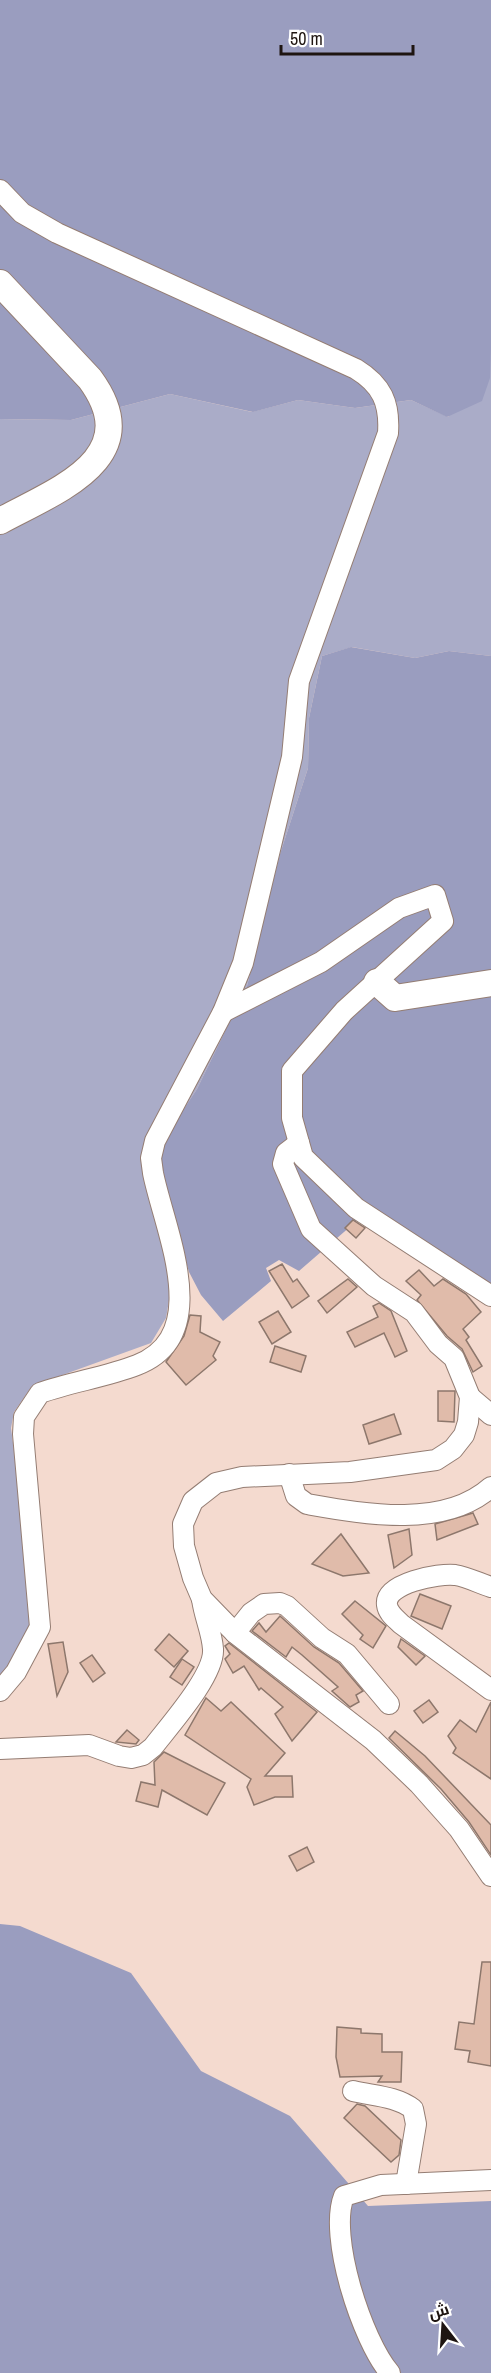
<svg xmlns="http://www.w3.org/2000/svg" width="491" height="2373" viewBox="0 0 491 2373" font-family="'Archivo Narrow',Cairo,sans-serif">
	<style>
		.green { fill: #aaacc8 }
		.forest { fill: #9a9dbf }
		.building { fill: #e0bbaa; stroke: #8d776c; stroke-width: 1.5 }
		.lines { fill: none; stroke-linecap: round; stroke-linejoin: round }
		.minor-casing { stroke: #947d73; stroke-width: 22 }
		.tertiary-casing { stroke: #947d73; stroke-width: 28 }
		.minor { stroke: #fff; stroke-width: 20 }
		.tertiary { stroke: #fff; stroke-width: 26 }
	</style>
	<rect width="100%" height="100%" fill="#f4dacf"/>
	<polygon class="green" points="491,348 491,656 449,651 415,658 352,647 322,656 309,718 308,768 280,854 247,986 197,1089 175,1122 172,1283 166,1318 151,1343 32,1386 14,1412 11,1428 25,1531 31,1620 22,1647 0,1681 0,419 71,420 170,394 252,412 298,400 355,408 411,400 448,417"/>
	<g class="forest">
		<polygon points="0,0 491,0 491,348 490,378 482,401 447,417 411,400 355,408 298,400 253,412 170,394 71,420 0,419"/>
		<polygon points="351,647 415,658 449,651 491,656 491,1298 359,1219 299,1271 279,1260 266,1268 271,1281 223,1321 201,1295 189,1272 162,1178 161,1149 175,1122 197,1089 247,986 280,854 308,768 309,718 322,656"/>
		<polygon points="0,1924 20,1926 131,1973 201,2071 290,2116 368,2206 491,2201 491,2373 0,2373"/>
	</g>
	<g class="building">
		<polygon points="353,1220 365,1228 356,1238 345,1228"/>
		<polygon points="282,1264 293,1282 297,1279 309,1296 292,1308 269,1271"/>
		<polygon points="419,1270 434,1286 443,1279 466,1294 481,1312 463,1329 469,1337 466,1340 482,1366 473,1372 462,1349 447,1336 417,1300 421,1295 406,1281"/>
		<polygon points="348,1279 357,1287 327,1313 318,1301"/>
		<polygon points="379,1303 391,1311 407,1351 395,1357 384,1333 355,1347 347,1332 378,1317 373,1306"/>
		<polygon points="278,1311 291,1332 272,1344 259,1322"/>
		<polygon points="190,1315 201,1316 200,1332 220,1342 213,1356 216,1360 186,1385 166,1362 184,1336"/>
		<polygon points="275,1346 306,1356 301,1372 270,1362"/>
		<polygon points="438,1391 455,1391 454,1422 438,1421"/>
		<polygon points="394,1414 401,1434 369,1444 363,1425"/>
		<polygon points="473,1513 478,1524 437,1540 435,1524"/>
		<polygon points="409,1529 412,1555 394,1568 388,1535"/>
		<polygon points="341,1534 369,1573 343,1576 312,1564"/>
		<polygon points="420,1594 451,1606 442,1629 411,1616"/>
		<polygon points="355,1601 386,1626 373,1648 360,1639 363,1635 342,1614"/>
		<polygon points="280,1616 314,1647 339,1663 363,1691 356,1695 359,1702 350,1707 332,1691 338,1687 302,1655 292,1647 286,1657 252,1631 259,1623 266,1632"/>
		<polygon points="169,1634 188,1651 174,1667 155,1650"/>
		<polygon points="401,1639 425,1656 416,1665 398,1647"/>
		<polygon points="63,1642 68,1672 57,1696 48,1644"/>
		<polygon points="229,1643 317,1712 292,1741 275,1714 283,1707 261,1688 259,1690 244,1666 233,1673 225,1659 230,1654 225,1646"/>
		<polygon points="92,1655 105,1673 93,1682 80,1663"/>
		<polygon points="182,1659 194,1667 182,1685 170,1677"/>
		<polygon points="206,1698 221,1711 231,1702 285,1753 265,1776 292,1776 293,1797 275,1797 254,1805 247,1787 251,1779 185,1735"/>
		<polygon points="429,1700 438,1712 423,1723 414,1711"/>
		<polygon points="491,1702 491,1779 453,1753 456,1748 448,1736 460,1720 476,1732"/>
		<polygon points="127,1730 139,1740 136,1744 116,1742"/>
		<polygon points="395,1731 425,1756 491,1825 491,1855 469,1822 441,1789 389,1738"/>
		<polygon points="164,1752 225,1783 207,1815 162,1790 158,1807 136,1801 141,1782 155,1785 154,1762"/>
		<polygon points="307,1847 314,1862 297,1871 289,1856"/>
		<polygon points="482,1962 491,1962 491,2066 468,2062 470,2051 455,2049 459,2022 474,2024"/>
		<polygon points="337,2027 361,2029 361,2033 382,2034 382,2052 402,2052 401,2082 378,2082 382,2076 340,2077 336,2057"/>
		<polygon points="357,2104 365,2106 401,2140 399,2155 391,2162 344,2118"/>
	</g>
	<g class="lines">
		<g class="minor-casing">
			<g id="minor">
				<path d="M 0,190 L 22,213 L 57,233 L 356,369 C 382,385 390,403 388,433 L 299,681 L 292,757 L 243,963 L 223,1012 L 155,1141 L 151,1158 L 153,1173 C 164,1229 215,1335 137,1365 C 106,1377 71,1382 40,1393 L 24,1417 L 23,1434 L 40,1627 L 16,1672 L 0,1691"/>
				<polyline points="223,1012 321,962 399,908 435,895 443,921 344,1011 292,1071 292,1118 303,1157 356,1208 491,1296"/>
				<polyline points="299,1143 286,1153 283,1164 311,1229 374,1286 414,1312 438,1344 454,1358 470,1397 468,1422 464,1435 453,1449 436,1460 350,1472 242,1477 216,1483 193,1501 183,1524 184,1546 193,1578 202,1599 235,1633 373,1740 419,1784 459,1829 491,1876"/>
				<polyline points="470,1397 491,1415"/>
				<path d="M 289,1474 L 296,1496 L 307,1504 C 364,1514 444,1529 491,1487"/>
				<path d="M 491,1587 C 479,1583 467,1577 455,1575 C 439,1573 384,1583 387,1605 C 388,1613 395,1618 401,1624 L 491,1690"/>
				<polyline points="235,1633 251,1613 264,1604 280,1603 287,1606 322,1638 347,1654 389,1704"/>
				<path d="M 0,1749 L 89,1745 L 119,1756 L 131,1758 L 143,1755 L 153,1747 C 169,1726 215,1675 213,1649 C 212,1632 204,1616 202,1599"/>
				<path d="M 353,2091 C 374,2096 396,2096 413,2109 L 416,2124 L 406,2184"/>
				<path d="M 390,2373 C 362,2340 328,2236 344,2196 L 381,2185 L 491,2180"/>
			</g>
		</g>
		<g class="tertiary-casing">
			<g id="tertiary">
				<path d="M 0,283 L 90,379 C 148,458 57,490 0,521"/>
				<polyline points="377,982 395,998 491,983"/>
			</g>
		</g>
		<use href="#minor" class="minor"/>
		<use href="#tertiary" class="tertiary"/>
	</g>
	<g transform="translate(443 2325) rotate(343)" stroke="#ffffff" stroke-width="4.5" paint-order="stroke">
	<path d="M0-4.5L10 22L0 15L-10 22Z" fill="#1e1511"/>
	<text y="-9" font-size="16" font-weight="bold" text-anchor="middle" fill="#1e1511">ش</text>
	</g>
	<path d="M281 45v9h132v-9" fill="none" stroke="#1e1511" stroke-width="3"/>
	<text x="290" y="45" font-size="18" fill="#1e1511" stroke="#ffffff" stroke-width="4.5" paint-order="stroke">50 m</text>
</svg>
